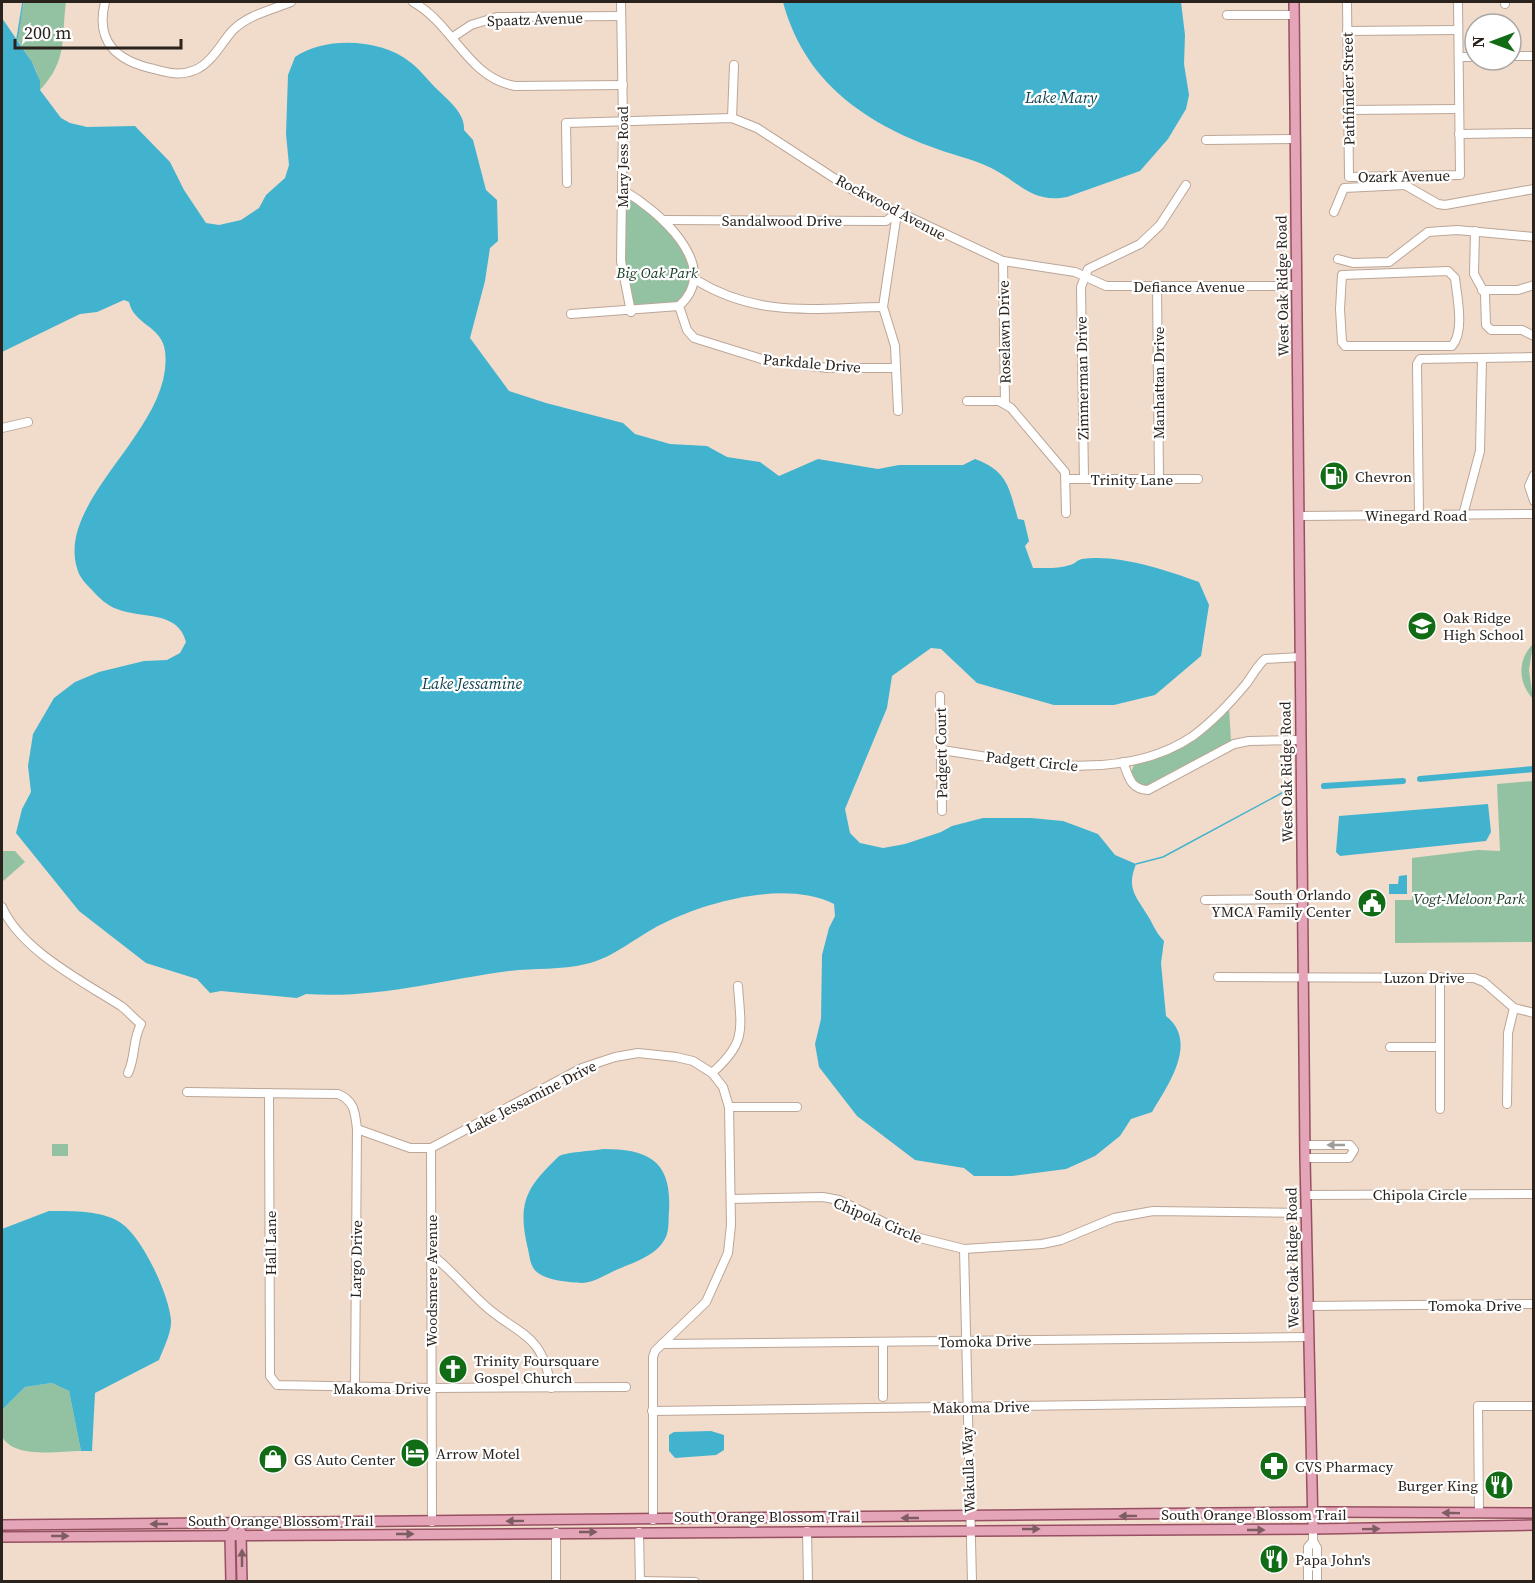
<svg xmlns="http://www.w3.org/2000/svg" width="1535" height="1583" viewBox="0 0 1535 1583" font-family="'Source Serif 4',serif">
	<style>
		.green { fill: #93c2a2 }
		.water { fill: #42b3ce }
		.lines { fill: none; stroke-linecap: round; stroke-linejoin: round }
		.stream { stroke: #42b3ce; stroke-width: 1.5 }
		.canal { stroke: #42b3ce; stroke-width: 6 }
		.minor-casing { stroke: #bba697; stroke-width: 10 }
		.major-casing { stroke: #975062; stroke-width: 12 }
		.minor { stroke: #fff; stroke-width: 8 }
		.major { stroke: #e4a5b8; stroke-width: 9 }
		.oneway { fill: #9f9c99 }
		.oneway2 { fill: #7e5d62 }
		.labels { text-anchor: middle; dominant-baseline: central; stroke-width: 4.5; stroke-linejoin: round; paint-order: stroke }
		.street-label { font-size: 15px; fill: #2a221c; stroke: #fff }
		.park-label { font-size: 15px; font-style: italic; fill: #163823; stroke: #fff }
		.poi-label { font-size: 15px; fill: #2a221c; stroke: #fff; text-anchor: start }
		.water-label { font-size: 16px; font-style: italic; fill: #11434e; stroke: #fff }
	</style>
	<rect width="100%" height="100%" fill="#f1dbcb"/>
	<g class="green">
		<path d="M 24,2 L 66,2 C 61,39 68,60 40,90 C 40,70 27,55 17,39 Z"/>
		<path d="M 630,196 C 658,220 691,245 691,285 L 679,302 L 637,307 L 634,304 C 619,272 621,232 626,198 Z"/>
		<path d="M 1533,644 L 1529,670 L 1533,699 C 1518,683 1517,660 1533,644 Z"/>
		<polygon points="1229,707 1231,742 1152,784 1145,787 1136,784 1130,774 1135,763 1175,748"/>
		<polygon points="1533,781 1533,942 1395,943 1395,900 1412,900 1412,858 1478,850 1500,851 1497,784"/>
		<polygon points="2,851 15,851 25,862 2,882"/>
		<rect x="52" y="1144" width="16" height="12"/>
		<path d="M 52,1383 L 69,1391 L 81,1451 C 60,1451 16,1459 3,1438 C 0,1431 2,1418 2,1410 L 25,1387 Z"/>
	</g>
	<g class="water">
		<path d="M 783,2 L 1181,2 L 1185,35 L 1184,64 L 1189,95 L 1186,109 L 1168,139 L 1140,171 L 1067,197 C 1031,204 1019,181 989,167 C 970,158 949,154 929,146 C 858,119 803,77 783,2 Z"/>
		<path d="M 2,18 L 32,62 L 40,81 L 40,90 L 61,118 L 70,123 L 87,127 L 135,126 L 170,162 L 184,190 L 206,223 L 219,225 L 241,220 L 259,208 L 266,195 L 285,178 L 289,165 L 286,134 L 288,75 L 295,57 C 326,36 381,39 410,62 C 421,70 430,83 440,92 C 451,103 465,114 464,130 L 473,140 L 486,190 L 497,200 L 498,241 L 490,248 L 485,281 L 470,338 L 509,391 L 546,403 L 623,423 L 635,434 L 670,444 L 707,446 L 727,457 L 760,462 L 779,476 L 818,459 L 878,469 L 899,465 L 963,465 L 975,459 C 1008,471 1009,488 1018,519 L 1024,520 L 1029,541 L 1025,546 L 1033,568 C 1045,568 1059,569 1070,565 C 1075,564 1077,560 1082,559 C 1118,554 1165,570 1199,582 L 1209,605 L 1201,656 L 1155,695 L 1114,705 L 1054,705 L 977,683 L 941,649 L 931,648 L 892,676 L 887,708 L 845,809 L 850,833 L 860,843 L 883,848 L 905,844 L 941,832 L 952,826 L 983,818 L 1031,818 L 1063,821 L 1098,834 L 1115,855 L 1136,864 C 1127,887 1134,894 1146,913 C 1153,923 1155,932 1164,941 L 1161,963 L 1166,1016 C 1199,1042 1168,1085 1152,1112 L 1131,1119 L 1120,1136 L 1095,1156 L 1066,1169 L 1012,1176 L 974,1176 L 964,1168 L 915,1160 L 857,1116 L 819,1067 L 815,1044 L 821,1019 L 822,955 L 829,928 L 835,916 L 834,904 C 786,880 708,901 662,924 C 637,936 614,958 586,964 C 561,970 535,968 509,971 C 441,980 376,999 306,994 L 297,998 L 221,991 L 210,993 L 197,979 L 146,963 L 79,911 L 16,833 L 22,809 L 31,792 L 28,766 L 33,734 L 54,698 L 75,682 L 99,672 L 144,661 L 167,660 L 180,653 L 186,642 C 178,610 142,619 117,609 C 108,606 99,598 92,590 C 86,584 79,577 77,568 C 56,498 175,428 165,351 C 162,326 134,325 129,302 L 124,300 L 97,312 L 80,314 L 2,352 Z"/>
		<polygon points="1488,804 1491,832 1486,841 1340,856 1336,852 1339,816"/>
		<polygon points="1407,875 1407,894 1389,894 1389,884 1398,884 1399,876"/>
		<path d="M 603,1149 C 649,1149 672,1161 669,1211 C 668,1222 670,1233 663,1242 C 653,1257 632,1263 616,1270 C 607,1274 593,1283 582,1283 C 570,1282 549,1281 538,1273 C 530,1267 530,1258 528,1249 C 517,1203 526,1188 558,1157 C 563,1152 594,1151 603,1149 Z"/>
		<path d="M 49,1211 C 70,1211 103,1210 121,1223 C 143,1238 169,1295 171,1320 C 172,1332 163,1349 159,1360 L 95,1393 L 92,1451 L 81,1451 L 69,1391 L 52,1383 L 25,1387 L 2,1410 L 2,1229 Z"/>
		<polygon points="711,1431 724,1435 724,1450 716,1455 675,1458 669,1451 669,1435 674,1432"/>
	</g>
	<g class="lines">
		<g class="stream">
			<polyline points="17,39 23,2"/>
			<polyline points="1136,864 1163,857 1291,788"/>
		</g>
		<g class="canal">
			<polyline points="1420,779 1534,769"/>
			<polyline points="1324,786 1403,781"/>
		</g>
		<g class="minor-casing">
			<g id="minor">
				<path d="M 105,2 C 95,42 117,61 154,69 C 168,73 181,76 195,70 C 212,63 221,43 233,30 C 248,15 271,10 291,2"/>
				<path d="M 413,2 C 453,24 468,78 515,86 L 623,85"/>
				<polyline points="621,2 623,121 621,261 631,312"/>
				<polyline points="1347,2 1349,177 1460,175 1458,2"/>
				<polyline points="1505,2 1505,4"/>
				<polyline points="1227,15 1294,15"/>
				<polyline points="1347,31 1458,30"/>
				<polyline points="453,37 471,25 497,17 621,16"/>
				<polyline points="1511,56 1534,56"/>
				<polyline points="1459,57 1475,57"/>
				<polyline points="1348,110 1459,109"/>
				<polyline points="732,118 734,65"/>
				<polyline points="1459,134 1534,133"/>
				<polyline points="1206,140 1295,139"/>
				<polyline points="567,183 566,123 732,118 757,128 854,191 1003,261 1075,272 1106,286 1297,286"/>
				<polyline points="1334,212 1344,188 1405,185 1438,204 1445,205 1534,189"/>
				<polyline points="897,213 883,307 895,346 898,411"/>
				<polyline points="664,220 886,221 897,213"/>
				<polyline points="1475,231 1474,274 1485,294 1486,325 1491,330 1522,330 1534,336"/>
				<polyline points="1338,259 1353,263 1389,262 1428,232 1457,230 1534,237"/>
				<polyline points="1003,261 1005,403"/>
				<path d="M 1448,271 L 1455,278 C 1457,297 1465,331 1452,346 L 1345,346 L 1342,342 L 1340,309 L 1342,275 Z"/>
				<path d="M 696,280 C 758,318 814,308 883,307"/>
				<polyline points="1157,286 1159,479"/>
				<polyline points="1482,290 1518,290 1534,285"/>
				<polyline points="679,306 687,330 694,338 768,361 828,368 896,368"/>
				<path d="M 571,314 L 679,306 C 724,266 657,210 623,190"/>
				<polyline points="967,401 999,401 1011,408 1065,472 1066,513"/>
				<polyline points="2,428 28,422"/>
				<polyline points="1534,475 1529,486 1534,501"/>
				<polyline points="1067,479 1198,479"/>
				<polyline points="1084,479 1081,287 1088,269 1140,244 1160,225 1186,185"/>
				<polyline points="1419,515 1417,364 1420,359 1534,357"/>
				<polyline points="1463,515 1480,451 1482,358"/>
				<polyline points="1299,516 1534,514"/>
				<polyline points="940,696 942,811"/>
				<path d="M 941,750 C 1020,761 1122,785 1193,736 C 1212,722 1231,702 1246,684 C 1252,676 1257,666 1265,659 L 1300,657"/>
				<path d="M 1123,762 C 1129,777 1130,789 1148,790 L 1234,744 L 1249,741 L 1301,740"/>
				<polyline points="1205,900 1303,899"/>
				<path d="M 2,907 C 21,950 82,981 121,1006 C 128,1011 134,1019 141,1024 C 132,1041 136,1056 128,1073"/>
				<polyline points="1218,977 1474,978 1484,982 1514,1008 1534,1013"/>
				<polyline points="1440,977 1440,1109"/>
				<polyline points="1390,1047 1440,1047"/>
				<path d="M 712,1073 C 747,1042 741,1030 738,986"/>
				<path d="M 187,1092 L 338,1094 C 355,1101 355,1113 357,1129 L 355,1388"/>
				<polyline points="269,1093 270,1376 277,1385 432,1388 626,1387"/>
				<polyline points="1507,1104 1508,1033 1514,1008"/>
				<polyline points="729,1107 797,1107"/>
				<polyline points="357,1129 410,1148 431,1148 582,1068 615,1057 638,1053 676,1057 693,1061 712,1073 723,1087 729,1107 731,1225 728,1253 706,1302 655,1351 653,1357 653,1520"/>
				<polyline points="1305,1145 1350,1145 1354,1150 1349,1158 1305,1158"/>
				<polyline points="431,1148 432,1522"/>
				<polyline points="1306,1195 1534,1194"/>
				<polyline points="731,1199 823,1197 839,1200 912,1236 964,1249 1042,1244 1061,1240 1114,1218 1153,1211 1306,1213"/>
				<polyline points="964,1249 972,1582"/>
				<path d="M 431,1254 C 449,1268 464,1286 481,1302 C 516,1336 542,1329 551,1388"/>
				<polyline points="1308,1306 1534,1304"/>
				<polyline points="883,1342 883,1397"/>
				<polyline points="662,1344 1308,1337"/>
				<polyline points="652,1411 1309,1402"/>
				<polyline points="1479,1513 1478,1406 1534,1406"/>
				<polyline points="1313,1529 1313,1541 1317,1548 1317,1582"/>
				<polyline points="807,1531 808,1582"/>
				<polyline points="556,1532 556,1582"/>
				<polyline points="639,1532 640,1582"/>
				<polyline points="640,1581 695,1582"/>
				<polyline points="1308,1582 1308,1547 1313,1541"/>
			</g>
		</g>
		<g class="major-casing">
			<g id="major">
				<polyline points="1294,2 1305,1158 1313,1529"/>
				<polyline points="2,1525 1327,1512 1534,1513"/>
				<polyline points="241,1532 242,1582"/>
				<polyline points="2,1537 1313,1529 1534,1525"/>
				<polyline points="231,1582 230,1535 233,1531"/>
			</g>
		</g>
		<use href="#minor" class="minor"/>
		<use href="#major" class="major"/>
	</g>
	<defs><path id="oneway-solid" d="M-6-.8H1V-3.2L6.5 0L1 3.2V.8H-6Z" transform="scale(1.5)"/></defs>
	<use class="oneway" href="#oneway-solid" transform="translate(1336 1145) rotate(-180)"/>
	<g class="oneway2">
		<use href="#oneway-solid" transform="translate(1451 1513) rotate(-179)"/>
		<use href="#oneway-solid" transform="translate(1128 1516) rotate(179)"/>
		<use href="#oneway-solid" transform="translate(910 1518) rotate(180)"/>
		<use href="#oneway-solid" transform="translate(515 1521) rotate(179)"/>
		<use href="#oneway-solid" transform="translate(159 1524) rotate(180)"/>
		<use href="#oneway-solid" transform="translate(1031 1529)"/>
		<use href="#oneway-solid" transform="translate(1371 1529) rotate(-1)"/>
		<use href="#oneway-solid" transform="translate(1256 1530)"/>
		<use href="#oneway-solid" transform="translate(588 1532)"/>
		<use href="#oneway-solid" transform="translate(405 1534)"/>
		<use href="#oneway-solid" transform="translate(60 1536)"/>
		<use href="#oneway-solid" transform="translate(242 1558) rotate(-90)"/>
	</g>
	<defs>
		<g id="fuel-disc" transform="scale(1.5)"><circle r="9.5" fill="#126c15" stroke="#fff"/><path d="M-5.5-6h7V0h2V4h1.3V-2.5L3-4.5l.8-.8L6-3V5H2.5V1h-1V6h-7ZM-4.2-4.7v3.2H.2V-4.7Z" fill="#fff"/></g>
		<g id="school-disc" transform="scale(1.5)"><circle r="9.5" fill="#126c15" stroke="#fff"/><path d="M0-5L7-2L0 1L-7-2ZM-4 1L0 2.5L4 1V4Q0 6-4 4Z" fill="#fff"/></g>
		<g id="civic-disc" transform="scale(1.5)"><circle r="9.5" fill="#126c15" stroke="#fff"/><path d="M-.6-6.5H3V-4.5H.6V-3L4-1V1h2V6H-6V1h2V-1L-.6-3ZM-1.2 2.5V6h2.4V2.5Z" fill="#fff"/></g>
		<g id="church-disc" transform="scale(1.5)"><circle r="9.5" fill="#126c15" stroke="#fff"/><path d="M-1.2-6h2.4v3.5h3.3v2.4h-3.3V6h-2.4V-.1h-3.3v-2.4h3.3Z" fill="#fff"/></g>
		<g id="hotel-disc" transform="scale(1.5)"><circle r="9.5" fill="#126c15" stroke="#fff"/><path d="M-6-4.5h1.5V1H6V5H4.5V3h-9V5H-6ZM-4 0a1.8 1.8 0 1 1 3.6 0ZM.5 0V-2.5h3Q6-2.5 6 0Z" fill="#fff"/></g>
		<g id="shop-disc" transform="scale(1.5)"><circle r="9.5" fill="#126c15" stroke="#fff"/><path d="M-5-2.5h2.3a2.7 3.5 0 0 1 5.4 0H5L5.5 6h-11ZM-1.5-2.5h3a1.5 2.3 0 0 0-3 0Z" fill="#fff"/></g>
		<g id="pharmacy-disc" transform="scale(1.5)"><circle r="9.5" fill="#126c15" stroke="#fff"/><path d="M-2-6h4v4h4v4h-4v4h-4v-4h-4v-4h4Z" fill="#fff"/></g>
		<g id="restaurant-disc" transform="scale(1.5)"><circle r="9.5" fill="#126c15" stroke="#fff"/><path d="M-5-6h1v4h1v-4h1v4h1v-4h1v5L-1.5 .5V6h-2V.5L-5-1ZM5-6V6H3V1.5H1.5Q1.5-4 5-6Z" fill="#fff"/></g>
	</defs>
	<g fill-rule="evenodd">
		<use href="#fuel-disc" x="1334" y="476"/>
		<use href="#school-disc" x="1422" y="626"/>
		<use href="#civic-disc" x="1372" y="903"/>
		<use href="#church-disc" x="453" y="1369"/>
		<use href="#hotel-disc" x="415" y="1453"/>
		<use href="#shop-disc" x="273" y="1459"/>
		<use href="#pharmacy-disc" x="1274" y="1466"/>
		<use href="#restaurant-disc" x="1499" y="1485"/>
		<use href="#restaurant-disc" x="1274" y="1559"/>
	</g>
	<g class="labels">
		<g class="street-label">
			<text transform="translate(535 19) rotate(-2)">Spaatz Avenue</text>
			<text transform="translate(1348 89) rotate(-91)">Pathfinder Street</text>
			<text transform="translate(622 157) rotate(-90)">Mary Jess Road</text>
			<text transform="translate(1404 176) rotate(-1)">Ozark Avenue</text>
			<text transform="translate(891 207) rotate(28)">Rockwood Avenue</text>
			<text x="782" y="220">Sandalwood Drive</text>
			<text x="1189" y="286">Defiance Avenue</text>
			<text transform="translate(1282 286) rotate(-91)">West Oak Ridge Road</text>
			<text transform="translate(1004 332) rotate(-91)">Roselawn Drive</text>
			<text transform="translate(812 363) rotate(5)">Parkdale Drive</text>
			<text transform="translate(1082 378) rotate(-91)">Zimmerman Drive</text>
			<text transform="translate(1158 383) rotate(-90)">Manhattan Drive</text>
			<text x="1132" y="479">Trinity Lane</text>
			<text x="1416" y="515">Winegard Road</text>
			<text transform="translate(941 753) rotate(-91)">Padgett Court</text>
			<text transform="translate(1032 761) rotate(6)">Padgett Circle</text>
			<text transform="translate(1286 772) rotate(-91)">West Oak Ridge Road</text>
			<text x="1424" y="977">Luzon Drive</text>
			<text transform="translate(531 1097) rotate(-27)">Lake Jessamine Drive</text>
			<text x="1420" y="1194">Chipola Circle</text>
			<text transform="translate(878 1220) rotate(23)">Chipola Circle</text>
			<text transform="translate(270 1243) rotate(-90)">Hall Lane</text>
			<text transform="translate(1292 1258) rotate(-91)">West Oak Ridge Road</text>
			<text transform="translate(356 1259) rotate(-89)">Largo Drive</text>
			<text transform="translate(431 1281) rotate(-90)">Woodsmere Avenue</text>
			<text x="1475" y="1305">Tomoka Drive</text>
			<text transform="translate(985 1341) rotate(-1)">Tomoka Drive</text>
			<text x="382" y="1388">Makoma Drive</text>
			<text transform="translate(981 1407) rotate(-1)">Makoma Drive</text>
			<text transform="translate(968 1470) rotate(-92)">Wakulla Way</text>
			<text x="1254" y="1514">South Orange Blossom Trail</text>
			<text x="767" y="1516">South Orange Blossom Trail</text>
			<text x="281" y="1520">South Orange Blossom Trail</text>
		</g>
		<g class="park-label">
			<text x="657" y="272">Big Oak Park</text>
			<text x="1469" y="898">Vogt-Meloon Park</text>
		</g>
		<g class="poi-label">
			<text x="1355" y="476">Chevron</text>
			<text x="1443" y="617">Oak Ridge<tspan x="1443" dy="17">High School</tspan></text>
			<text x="1351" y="894" text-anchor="end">South Orlando<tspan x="1351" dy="17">YMCA Family Center</tspan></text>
			<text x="474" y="1360">Trinity Foursquare<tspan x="474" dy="17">Gospel Church</tspan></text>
			<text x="436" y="1453">Arrow Motel</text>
			<text x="294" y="1459">GS Auto Center</text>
			<text x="1295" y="1466">CVS Pharmacy</text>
			<text x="1478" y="1485" text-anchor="end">Burger King</text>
			<text x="1295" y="1559">Papa John's</text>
		</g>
		<g class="water-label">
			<text x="1061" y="97">Lake Mary</text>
			<text x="472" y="683">Lake Jessamine</text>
		</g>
	</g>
	<rect width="1535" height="1583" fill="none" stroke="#2a221c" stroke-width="6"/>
	<g transform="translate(1493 42) rotate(270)"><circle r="28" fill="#ffffff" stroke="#aaa7a4" stroke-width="1.5"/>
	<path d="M0-4.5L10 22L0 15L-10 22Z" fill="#126c15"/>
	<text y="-9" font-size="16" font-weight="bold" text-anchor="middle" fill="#2a221c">N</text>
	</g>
	<path d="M15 39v9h166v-9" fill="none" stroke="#2a221c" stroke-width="3"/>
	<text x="24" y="39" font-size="18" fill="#2a221c" stroke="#ffffff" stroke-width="4.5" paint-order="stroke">200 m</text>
</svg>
